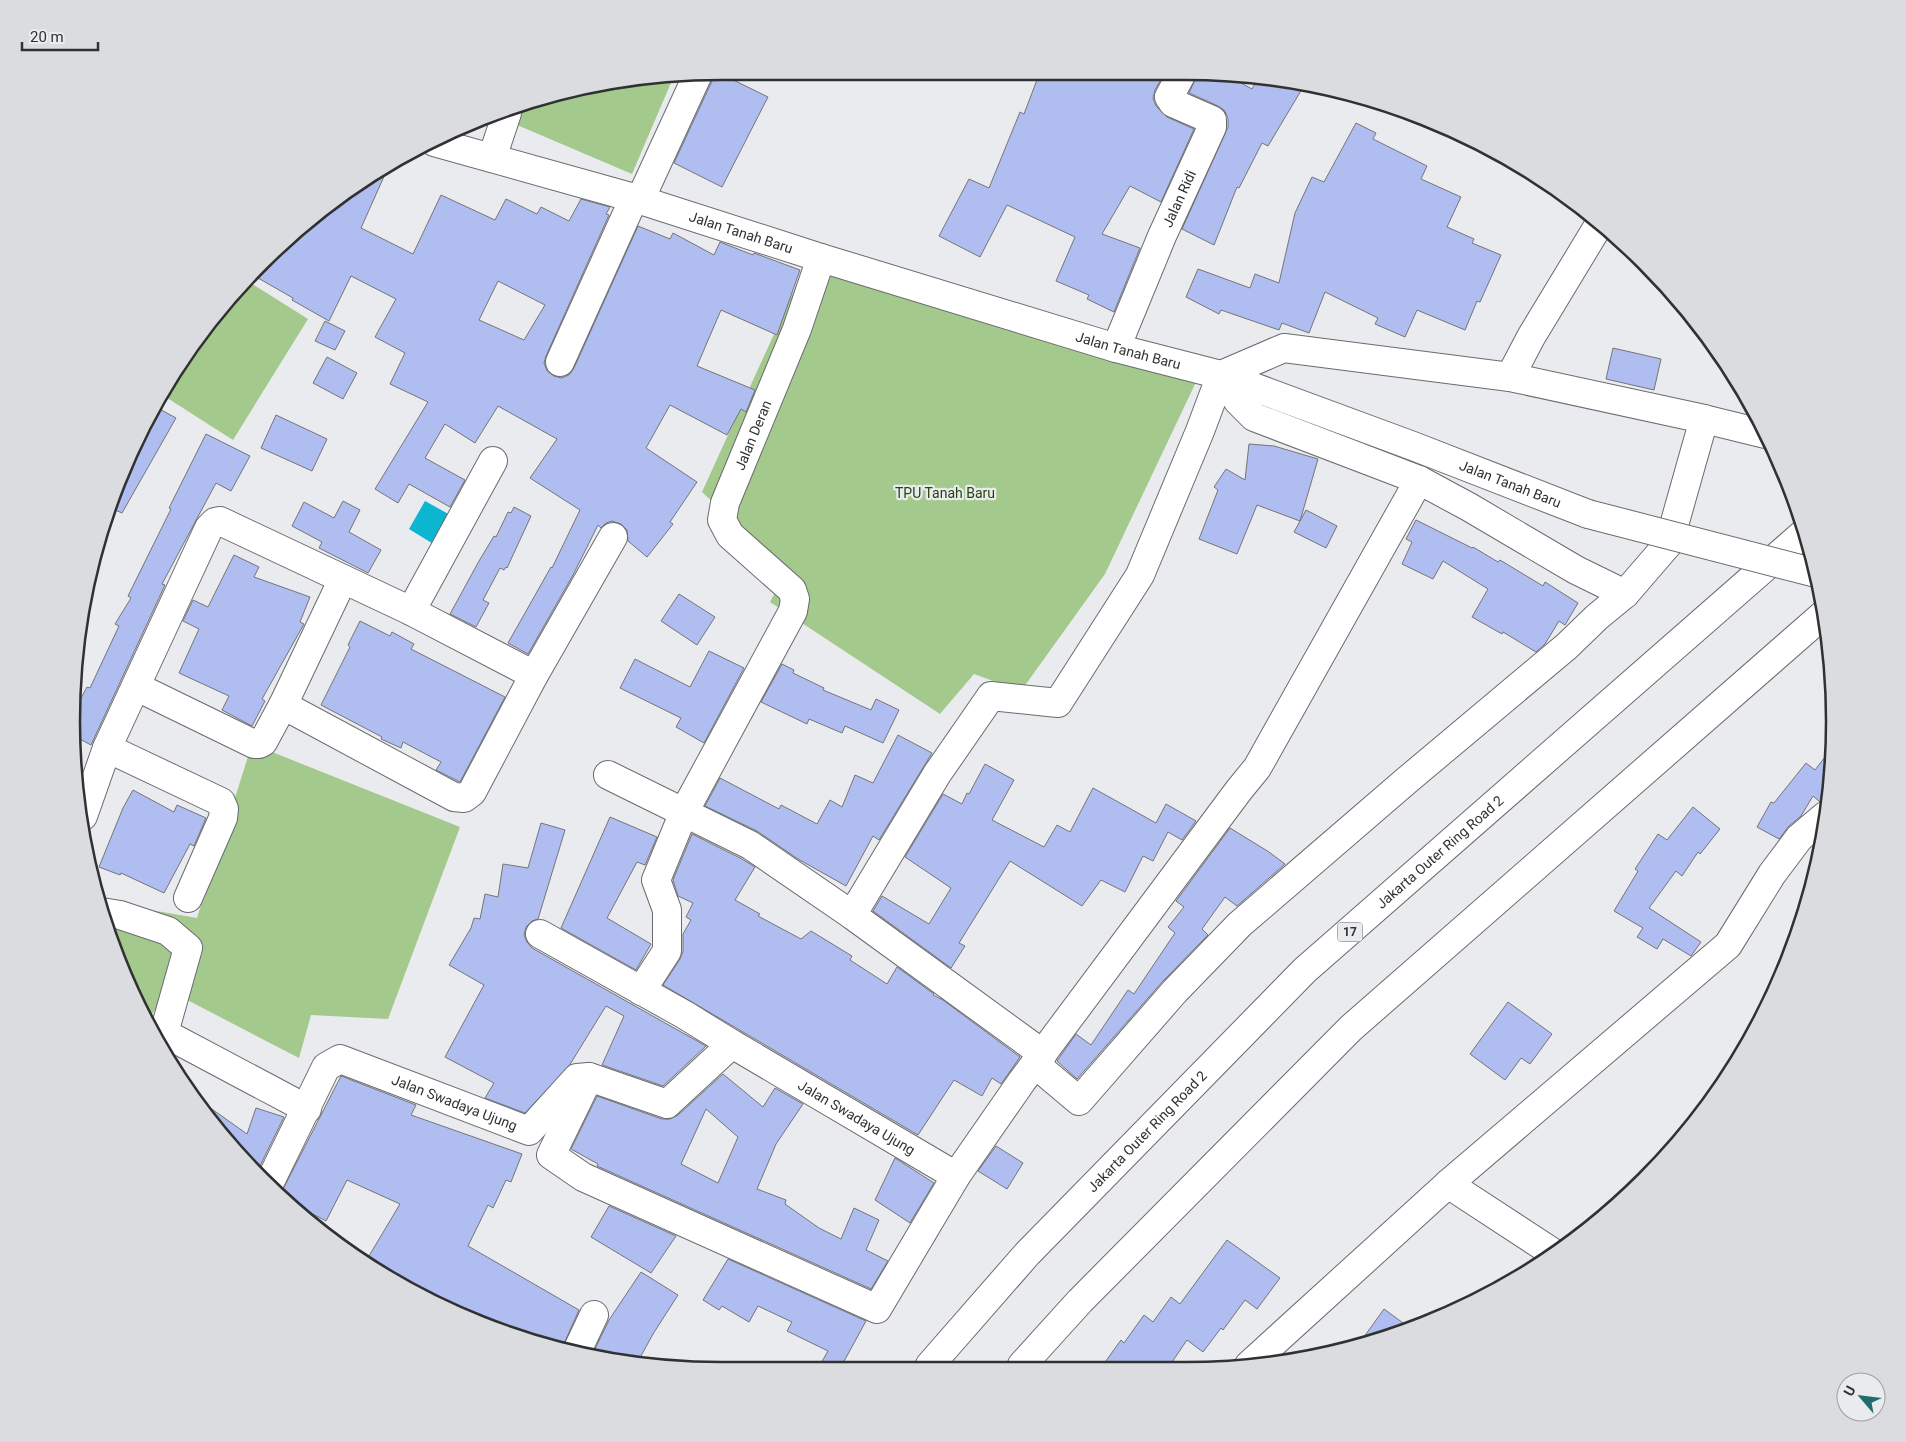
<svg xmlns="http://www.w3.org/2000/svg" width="1906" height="1442" viewBox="0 0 1906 1442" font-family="Roboto,sans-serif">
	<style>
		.green { fill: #a4c98c }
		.water { fill: #0cb5d0 }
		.building { fill: #afbdf0; stroke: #747578; fill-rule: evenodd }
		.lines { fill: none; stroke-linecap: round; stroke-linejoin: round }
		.minor-casing { stroke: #6a6b6e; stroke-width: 30 }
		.major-casing { stroke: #6a6b6e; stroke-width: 30 }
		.highway-casing { stroke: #6a6b6e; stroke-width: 30 }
		.minor { stroke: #fff; stroke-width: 28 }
		.major { stroke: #fff; stroke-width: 28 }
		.highway { stroke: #fff; stroke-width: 28 }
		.major-bridge-casing { stroke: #6a6b6e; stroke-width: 30; stroke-linecap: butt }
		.major-bridge { stroke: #fff; stroke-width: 28 }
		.labels { text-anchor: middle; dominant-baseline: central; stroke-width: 4.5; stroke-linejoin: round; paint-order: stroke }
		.shield { fill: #eaebef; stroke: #68696b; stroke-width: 1 }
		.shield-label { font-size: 12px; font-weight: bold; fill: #303132 }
		.street-label { font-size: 14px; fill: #303132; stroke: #eaebef }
		.park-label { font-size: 14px; fill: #264408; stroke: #eaebef }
		.rim { fill: none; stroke: #303132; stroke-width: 2.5 }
	</style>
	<rect width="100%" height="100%" fill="#eaebef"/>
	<g class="green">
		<polygon points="673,78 632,174 510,122 516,109 553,93"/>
		<polygon points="806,264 1196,382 1105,574 1021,691 974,674 940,714 770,602 786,572 702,492"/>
		<polygon points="246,280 308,319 233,440 161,394 181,360"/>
		<polygon points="252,744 460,827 388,1019 311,1015 299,1058 168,990 149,1019 111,941 116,904 197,918"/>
	</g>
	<polygon class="water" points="425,501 452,516 435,545 409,529"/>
	<g class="building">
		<polygon points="713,72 717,72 768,97 722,187 674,163 712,81"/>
		<polygon points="1040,72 1165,72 1155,90 1153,98 1156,106 1167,117 1194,129 1161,202 1130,186 1102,234 1140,248 1114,312 1087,299 1089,295 1056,281 1075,237 1007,205 980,257 939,236 969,179 989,188 1020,112 1024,114"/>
		<polygon points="1198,73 1223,73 1252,89 1258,78 1292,83 1302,89 1268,146 1262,143 1239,188 1237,187 1214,245 1182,229 1228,127 1228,119 1225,111 1218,106 1189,93"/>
		<polygon points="1356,123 1376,133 1373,139 1427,166 1421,179 1461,197 1447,227 1474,239 1472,243 1501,255 1480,302 1477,301 1465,330 1417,310 1405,337 1375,324 1378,318 1325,292 1309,333 1282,323 1279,330 1221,310 1219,314 1186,297 1198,269 1250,288 1255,274 1279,283 1295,213 1312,177 1324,182"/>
		<path d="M 390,163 L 361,228 L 413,254 L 441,195 L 495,220 L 506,199 L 537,214 L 541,207 L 569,221 L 581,199 L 610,207 L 606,214 L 609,215 L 546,356 L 544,363 L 547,371 L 554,376 L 561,378 L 569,375 L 574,368 L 638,226 L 670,239 L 673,233 L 714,255 L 720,242 L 753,255 L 754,253 L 800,270 L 777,335 L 721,310 L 697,366 L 755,390 L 746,412 L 741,409 L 727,435 L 670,405 L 646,448 L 697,482 L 670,522 L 673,524 L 647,557 L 628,541 L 627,530 L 621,524 L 612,521 L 606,523 L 601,528 L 598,525 L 573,575 L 528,654 L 508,643 L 551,567 L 552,568 L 580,510 L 530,478 L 557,439 L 498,406 L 475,443 L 445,424 L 425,458 L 465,480 L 450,507 L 409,484 L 398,503 L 375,489 L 428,402 L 390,384 L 405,353 L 375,337 L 396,299 L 351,276 L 329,321 L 292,300 L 293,298 L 251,274 L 261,262 ZM 498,281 L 545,305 L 524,340 L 479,320 Z"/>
		<polygon points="325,321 345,331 335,350 315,341"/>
		<polygon points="1613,348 1661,359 1654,390 1606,379"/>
		<polygon points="327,357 357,373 343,399 313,383"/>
		<polygon points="154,406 176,418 122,513 113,509 138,433"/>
		<polygon points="276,415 327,439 312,471 261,448"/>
		<polygon points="206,434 250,456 231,491 216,483 162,584 165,585 91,745 74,736 76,707 87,687 90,688 119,626 115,624 131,598 128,596 171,509 169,508"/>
		<polygon points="1249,444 1274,446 1318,459 1300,521 1257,505 1237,554 1199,539 1218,490 1214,487 1226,469 1245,480"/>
		<polygon points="343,501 360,510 349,532 381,550 368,573 319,548 322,542 292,526 304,502 334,518"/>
		<polygon points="514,507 531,516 507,568 506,567 504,570 500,568 483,600 489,603 476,627 450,614 479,561 494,536 496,537 508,512 511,513"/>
		<polygon points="1306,510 1337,526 1326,548 1294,532"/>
		<polygon points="1416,520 1472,548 1473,547 1498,562 1500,560 1543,586 1545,582 1578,603 1565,625 1559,621 1545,644 1536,652 1503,632 1502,634 1472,617 1488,589 1443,561 1433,579 1402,564 1412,542 1406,539"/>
		<polygon points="234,555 259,567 254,577 310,597 300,622 304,624 262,699 265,701 252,726 222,710 229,696 179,673 199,629 183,621 193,600 208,607"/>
		<polygon points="679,594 715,617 697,645 661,621"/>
		<polygon points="360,621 390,636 392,632 414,644 411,649 505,697 460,782 436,770 441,762 403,742 401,748 381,739 382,737 321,705 350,647 348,645"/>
		<polygon points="709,651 744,668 704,743 676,727 681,718 620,688 635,659 690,687"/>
		<polygon points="782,664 794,670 793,673 824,688 823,690 871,710 876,699 899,710 883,743 845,726 842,733 809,719 807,724 761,702"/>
		<polygon points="898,735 932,753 879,840 873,836 846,886 798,859 757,831 705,806 720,778 779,809 781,805 817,824 830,800 842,807 855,775 873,783"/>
		<polygon points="1832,748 1827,801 1820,802 1813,796 1801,816 1789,826 1779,839 1757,827 1771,802 1774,803 1806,763 1815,770"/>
		<polygon points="985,764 1014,780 992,820 1044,847 1057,825 1070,832 1093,788 1156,823 1166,804 1196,821 1182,840 1168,832 1153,861 1143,856 1125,892 1101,880 1082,906 1010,861 959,943 965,946 951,968 873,911 882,896 929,924 951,888 905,857 943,794 962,804 967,793 969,794"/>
		<polygon points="133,790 174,812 177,805 206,818 194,846 190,844 164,893 121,873 120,875 99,867 123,808"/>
		<polygon points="1693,807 1720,829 1700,854 1698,852 1682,876 1676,871 1649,908 1701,942 1691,956 1663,939 1657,949 1637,937 1643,928 1614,911 1638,871 1635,869 1658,834 1667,840"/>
		<polygon points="610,817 657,837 645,865 637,862 607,918 651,944 636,970 561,928"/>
		<polygon points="541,823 565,830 538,919 532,921 526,927 524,935 527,942 532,948 706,1046 663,1086 602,1065 624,1016 606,1006 569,1066 525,1113 485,1098 494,1083 445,1057 484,985 449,965 471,928 474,918 480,919 485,894 498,897 503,864 528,868"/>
		<polygon points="1230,828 1269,852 1285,864 1237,906 1225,897 1202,929 1208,935 1163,981 1077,1079 1057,1061 1076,1034 1091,1045 1128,990 1134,994 1175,933 1168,927 1184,907 1176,901"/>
		<polygon points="692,834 742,859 755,867 735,900 760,914 758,916 801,939 811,931 852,956 850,960 887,984 897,967 934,994 933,995 943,1000 1020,1057 1001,1084 992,1078 982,1096 954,1080 918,1135 663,985 680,959 683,951 683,934 691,920 686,917 693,903 678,896 673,880"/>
		<polygon points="1508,1002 1552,1034 1530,1064 1521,1058 1505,1080 1470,1054"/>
		<path d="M 723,1074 L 763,1107 L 775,1088 L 803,1104 L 776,1144 L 757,1189 L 786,1200 L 785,1204 L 819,1228 L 841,1239 L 854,1208 L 879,1220 L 866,1250 L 888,1261 L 871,1289 L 597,1166 L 598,1164 L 571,1149 L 597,1096 L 662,1119 L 670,1119 L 678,1115 ZM 706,1109 L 738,1137 L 718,1183 L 681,1164 Z"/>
		<polygon points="341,1076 416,1105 411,1115 522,1154 511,1182 506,1180 493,1208 488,1205 468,1246 579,1310 562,1348 512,1336 396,1284 366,1261 400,1204 347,1180 326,1221 290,1202 280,1195"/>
		<polygon points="209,1107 247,1134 256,1108 284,1117 256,1174 205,1111"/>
		<polygon points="996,1146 1023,1163 1007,1189 978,1171"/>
		<polygon points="895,1158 934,1183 910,1223 875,1200"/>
		<polygon points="609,1206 676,1236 651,1273 591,1237"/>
		<polygon points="1227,1240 1280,1278 1257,1309 1245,1300 1223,1330 1221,1328 1203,1352 1187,1340 1170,1365 1103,1365 1121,1340 1124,1343 1144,1315 1153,1322 1171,1297 1180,1304"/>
		<polygon points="728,1259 866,1321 842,1365 820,1365 828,1351 787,1331 792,1322 758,1306 749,1322 722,1306 719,1310 703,1300"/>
		<polygon points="641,1272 678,1295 653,1334 636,1365 592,1355 609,1320"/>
		<polygon points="1384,1309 1410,1328 1361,1341"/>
	</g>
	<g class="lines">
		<g class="minor-casing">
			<g id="minor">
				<polyline points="492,158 507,113"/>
				<polyline points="640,200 698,74"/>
				<path id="s1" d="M 1116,348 L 1162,236 L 1212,127 L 1212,120 L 1173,103 L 1169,97 L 1182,73"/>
				<polyline points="560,362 634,198"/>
				<polyline points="1221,375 1238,401 1254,417 1419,480 1469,507 1576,570 1625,594"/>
				<polyline points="1510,377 1531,337 1600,223"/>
				<polyline points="1704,419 1765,434"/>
				<polyline points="411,611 493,461"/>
				<polyline points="137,687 254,744 259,744 263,742 283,705 454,797 464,798 472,792 534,675"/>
				<polyline points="283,705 343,579"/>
				<polyline points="107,748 221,802 224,809 223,818 188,898"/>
				<polyline points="608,775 750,845 852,915 1043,1054"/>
				<polyline points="83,816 107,748 209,528 215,522 220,521 411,611 534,675 613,537"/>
				<polyline points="102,912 120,915 168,931 188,948 164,1033 307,1109"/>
				<polyline points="852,915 937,774 991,696 1058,703 1140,575 1200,431 1221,375 1284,348 1510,377 1704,419 1669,543 1625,594 1597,617 1567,646 1406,781 1240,924 1175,991 1079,1101 1035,1064"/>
				<polyline points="540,934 685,1015 732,1044"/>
				<path id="s2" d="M 641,991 L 667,951 L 667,910 L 656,880 L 684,812 L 793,611 L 795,599 L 792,590 L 730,535 L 722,520 L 725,503 L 797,329 L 821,258"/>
				<polyline points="589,1077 551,1155 583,1177 877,1309 956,1176 1022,1081 1239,790 1257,768 1419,480"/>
				<polyline points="1448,1184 1555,1254"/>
				<path id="s3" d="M 268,1186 L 326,1067 L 340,1059 L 529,1131 L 577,1078 L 589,1077 L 667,1104 L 732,1044 L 956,1176"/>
				<polyline points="577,1351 594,1315"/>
				<polyline points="1249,1365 1448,1184 1728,945 1772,874 1799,838 1825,816"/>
			</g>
		</g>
		<g class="major-casing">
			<g id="major">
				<path id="s4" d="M 434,142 L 634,198 L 821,258 L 1116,348 L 1221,375 L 1413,446 L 1588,514"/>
			</g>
		</g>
		<g class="highway-casing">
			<g id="highway">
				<path id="s5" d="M 930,1365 L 1027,1254 L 1305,970 L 1804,533"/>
				<polyline points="1022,1365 1080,1301 1351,1028 1824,614"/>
			</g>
		</g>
		<use href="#minor" class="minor"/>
		<use href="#major" class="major"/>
		<use href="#highway" class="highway"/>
		<g class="major-bridge-casing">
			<polyline id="major-bridge" points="1588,514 1816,573"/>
		</g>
		<use href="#major-bridge" class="major-bridge"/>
	</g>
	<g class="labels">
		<rect class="shield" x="1337.5" y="922.5" width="25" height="19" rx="4"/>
		<g class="shield-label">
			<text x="1350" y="932">17</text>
		</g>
		<g class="street-label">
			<text stroke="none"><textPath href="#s1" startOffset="162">Jalan Ridi</textPath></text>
			<text stroke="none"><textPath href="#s4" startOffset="320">Jalan Tanah Baru</textPath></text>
			<text stroke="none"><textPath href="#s4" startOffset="725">Jalan Tanah Baru</textPath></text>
			<text stroke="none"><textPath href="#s2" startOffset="635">Jalan Deran</textPath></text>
			<text stroke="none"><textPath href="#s4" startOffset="1130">Jalan Tanah Baru</textPath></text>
			<text stroke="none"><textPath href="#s5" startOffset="724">Jakarta Outer Ring Road 2</textPath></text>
			<text stroke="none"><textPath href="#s3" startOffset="271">Jalan Swadaya Ujung</textPath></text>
			<text stroke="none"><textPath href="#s3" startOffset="750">Jalan Swadaya Ujung</textPath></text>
			<text stroke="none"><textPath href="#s5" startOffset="319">Jakarta Outer Ring Road 2</textPath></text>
		</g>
		<g class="park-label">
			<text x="945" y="493">TPU Tanah Baru</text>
		</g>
	</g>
	<path d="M0 0H1906V1442H0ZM721 80H1185A641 641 0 0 1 1826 721V721A641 641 0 0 1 1185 1362H721A641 641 0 0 1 80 721V721A641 641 0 0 1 721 80Z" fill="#dbdce0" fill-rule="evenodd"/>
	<path class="rim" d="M721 80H1185A641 641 0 0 1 1826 721V721A641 641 0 0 1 1185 1362H721A641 641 0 0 1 80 721V721A641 641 0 0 1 721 80Z"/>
	<g transform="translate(1861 1397) rotate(298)"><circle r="24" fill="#eaebef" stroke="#a0a1a3"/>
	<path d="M0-4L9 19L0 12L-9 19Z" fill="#206c6e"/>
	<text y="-8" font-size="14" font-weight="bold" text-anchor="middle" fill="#303132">U</text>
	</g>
	<path d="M22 42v8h76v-8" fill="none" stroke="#303132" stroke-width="2.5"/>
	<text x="30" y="42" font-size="15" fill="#303132" stroke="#eaebef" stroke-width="4" paint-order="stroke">20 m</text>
</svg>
